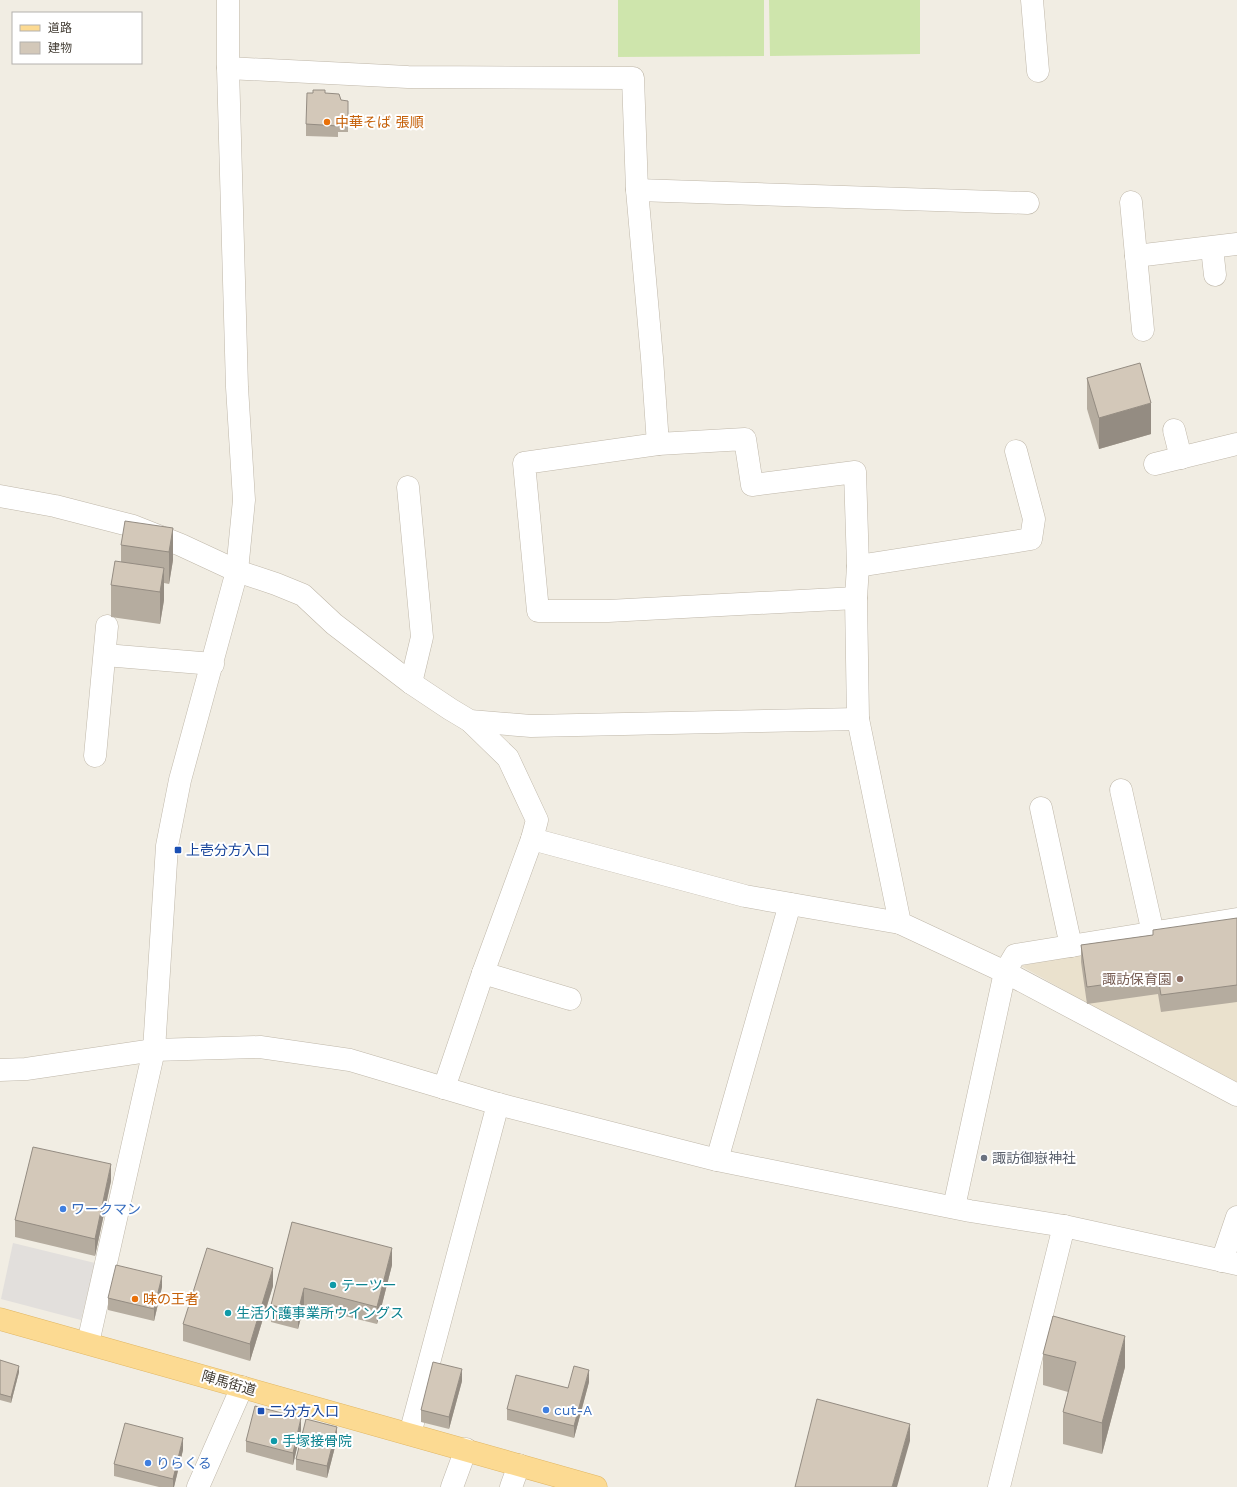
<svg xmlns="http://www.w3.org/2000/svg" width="1237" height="1487" viewBox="0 0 1237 1487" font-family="'Work Sans','Noto Sans JP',sans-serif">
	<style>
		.education { fill: #eae1cd }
		.pitch { fill: #cee5ac }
		.parking { fill: #e2dfdc }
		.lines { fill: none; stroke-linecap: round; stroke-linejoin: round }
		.minor-casing { stroke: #bfb7a9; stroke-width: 23 }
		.major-casing { stroke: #e0b663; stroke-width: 23 }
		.minor { stroke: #fff; stroke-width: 22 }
		.major { stroke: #fcda92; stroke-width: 22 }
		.wall { fill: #b5ac9f }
		.shaded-wall { fill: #948c82 }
		.building { fill: #d3c8b9; stroke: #948c82 }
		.food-dot { fill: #e8710a; stroke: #fff; stroke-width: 1.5 }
		.transit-dot { fill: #1a4fb4; stroke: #fff; stroke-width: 1.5 }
		.education-dot { fill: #8d6e63; stroke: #fff; stroke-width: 1.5 }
		.worship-dot { fill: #6b7280; stroke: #fff; stroke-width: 1.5 }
		.shop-dot { fill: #3f7fe0; stroke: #fff; stroke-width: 1.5 }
		.culture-dot { fill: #0f9aa8; stroke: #fff; stroke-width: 1.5 }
		.labels { text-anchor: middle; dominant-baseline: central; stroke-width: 4; stroke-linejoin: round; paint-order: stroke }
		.food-label { font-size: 14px; fill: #c56008; stroke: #fff; text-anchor: start }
		.transit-label { font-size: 14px; fill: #164399; stroke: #fff; text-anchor: start }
		.education-label { font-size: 14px; fill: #785e54; stroke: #fff; text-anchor: end }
		.worship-label { font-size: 14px; fill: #5b616d; stroke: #fff; text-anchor: start }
		.shop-label { font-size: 14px; fill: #366cbe; stroke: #fff; text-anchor: start }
		.culture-label { font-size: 14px; fill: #0d838f; stroke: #fff; text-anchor: start }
		.street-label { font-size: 14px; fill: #433d34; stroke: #fff }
	</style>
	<rect width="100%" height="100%" fill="#f1ede3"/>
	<polygon class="education" points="1237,928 1237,1087 1021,966 1078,954"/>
	<g class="pitch">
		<polygon points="618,0 764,0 764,56 618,57"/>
		<polygon points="769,0 920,0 920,54 770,56"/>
	</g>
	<polygon class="parking" points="13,1243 95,1263 81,1320 1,1299"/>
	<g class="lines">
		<g class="minor-casing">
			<g id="minor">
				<polyline points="1032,0 1038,71"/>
				<polyline points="228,68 408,77 633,78 637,190 652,358 658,444 745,439 752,485 855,472 858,566 856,598 858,719 900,923 1005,972 1015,955 1237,919"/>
				<polyline points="637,190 1028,203"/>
				<polyline points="1131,202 1143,330"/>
				<polyline points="1212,248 1215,275"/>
				<polyline points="1136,256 1237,244"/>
				<polyline points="1174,430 1181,458"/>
				<polyline points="658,444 524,463 538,611 608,611 856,598"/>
				<polyline points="1155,464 1237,444"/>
				<polyline points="408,487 422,637 411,683"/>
				<polyline points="0,496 55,506 133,526 181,545 237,571 276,584 303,595 334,624 411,683 450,709 470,721 531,726 858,719"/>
				<polyline points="858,566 1031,539 1034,519 1016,451"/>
				<polyline points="105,655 213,664"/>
				<polyline points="95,756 107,626"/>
				<polyline points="1121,790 1153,933"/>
				<polyline points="1041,808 1071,946"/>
				<polyline points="532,839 745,896 900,923"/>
				<polyline points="483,973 570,999"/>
				<polyline points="0,1070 26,1069 154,1050 260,1047 350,1060 498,1104 717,1160 970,1211 1064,1226 1237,1264"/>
				<polyline points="444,1088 483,973 532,839 537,820 508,758 470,721"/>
				<polyline points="717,1160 790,904"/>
				<polyline points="954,1207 1005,972 1237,1095"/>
				<polyline points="1222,1261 1237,1217"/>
				<polyline points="88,1343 154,1050 167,846 180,780 237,571 244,500 237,387 228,68 228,0"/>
				<polyline points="410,1434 498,1104"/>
				<polyline points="198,1487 242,1387"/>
				<polyline points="452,1487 466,1449"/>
				<polyline points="511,1487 519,1465"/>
				<polyline points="999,1487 1064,1226"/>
			</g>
		</g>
		<g class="major-casing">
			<polyline id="major" points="0,1319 596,1487"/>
		</g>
		<use href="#minor" class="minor"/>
		<use href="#major" class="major"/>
	</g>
	<g class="wall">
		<polygon points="325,93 341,100 348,112 348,132 338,132 338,137 306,136 306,124"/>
		<polygon points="1087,378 1151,434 1099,449 1087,409"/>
		<polygon points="173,528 173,560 169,584 164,583 164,600 160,624 111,617 111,585 121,562 121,545"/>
		<polygon points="1237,918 1237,1002 1161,1012 1158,994 1087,1004 1081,962 1081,945 1153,935"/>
		<polygon points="111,1181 95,1256 15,1237 15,1220"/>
		<polygon points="292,1222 392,1265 377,1324 304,1306 298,1329 271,1322 271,1305"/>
		<polygon points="273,1286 250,1361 183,1341 183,1324"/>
		<polygon points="162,1287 154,1321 108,1310 108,1298"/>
		<polygon points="1043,1354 1125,1367 1102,1454 1063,1444 1063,1412 1068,1392 1043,1385"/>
		<polygon points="0,1360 19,1372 11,1403 0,1400"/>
		<polygon points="462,1381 449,1429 421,1422 421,1410"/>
		<polygon points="589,1382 574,1438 507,1420 507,1409"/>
		<polygon points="301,1430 293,1465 246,1452 246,1441"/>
		<polygon points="337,1439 327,1478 296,1470 296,1459"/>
		<polygon points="183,1450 174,1487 159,1487 114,1476 114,1464"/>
	</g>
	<g class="shaded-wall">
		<polygon points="1151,403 1151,434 1099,449 1099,418"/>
		<polygon points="173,528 173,560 169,584 169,552"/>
		<polygon points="164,568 164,600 160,624 160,592"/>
		<polygon points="111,1164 111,1181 95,1256 95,1239"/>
		<polygon points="392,1248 392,1265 377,1324 377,1307"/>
		<polygon points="273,1268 273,1286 250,1361 250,1344"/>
		<polygon points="162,1276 162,1287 154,1321 154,1309"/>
		<polygon points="304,1288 304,1306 298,1329 298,1312"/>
		<polygon points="1125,1336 1125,1367 1102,1454 1102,1423"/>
		<polygon points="19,1366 19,1372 11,1403 11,1397"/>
		<polygon points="462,1369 462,1381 449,1429 449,1417"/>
		<polygon points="589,1370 589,1382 574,1438 574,1426"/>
		<polygon points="301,1418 301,1430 293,1465 293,1453"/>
		<polygon points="910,1424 910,1441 897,1487 892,1487"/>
		<polygon points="337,1427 337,1439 327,1478 327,1466"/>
		<polygon points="183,1438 183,1450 174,1487 173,1487 173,1479"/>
	</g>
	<g class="building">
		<polygon points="313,90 325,90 325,93 339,94 341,100 348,101 348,120 338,120 338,126 306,124 307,93 313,93"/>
		<polygon points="1140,363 1151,403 1099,418 1087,378"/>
		<polygon points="125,521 173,528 169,552 121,545"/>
		<polygon points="115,561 164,568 160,592 111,585"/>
		<polygon points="1237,918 1237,985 1161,995 1158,977 1087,987 1081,945 1153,935 1153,930"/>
		<polygon points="33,1147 111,1164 95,1239 15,1220"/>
		<polygon points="292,1222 392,1248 377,1307 304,1288 298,1312 271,1305"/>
		<polygon points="207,1248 273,1268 250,1344 183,1324"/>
		<polygon points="116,1265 162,1276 154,1309 108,1298"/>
		<polygon points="1053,1316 1125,1336 1102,1423 1063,1412 1076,1362 1043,1354"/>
		<polygon points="0,1360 19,1366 11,1397 0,1394"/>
		<polygon points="433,1362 462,1369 449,1417 421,1410"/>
		<polygon points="574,1366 589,1370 574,1426 507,1409 516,1375 568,1388"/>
		<polygon points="817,1399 910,1424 892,1487 795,1487"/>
		<polygon points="255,1406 301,1418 293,1453 246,1441"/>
		<polygon points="306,1419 337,1427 327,1466 296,1459"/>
		<polygon points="125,1423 183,1438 173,1479 114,1464"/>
	</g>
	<g class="food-dot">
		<circle cx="327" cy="122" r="4"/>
		<circle cx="135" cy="1299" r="4"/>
	</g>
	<g class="transit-dot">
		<rect x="174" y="846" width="8" height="8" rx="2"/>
		<rect x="257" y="1407" width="8" height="8" rx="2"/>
	</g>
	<circle class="education-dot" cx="1180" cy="979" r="4"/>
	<circle class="worship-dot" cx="984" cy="1158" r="4"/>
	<g class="shop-dot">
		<circle cx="63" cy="1209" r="4"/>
		<circle cx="546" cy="1410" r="4"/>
		<circle cx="148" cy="1463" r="4"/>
	</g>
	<g class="culture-dot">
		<circle cx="333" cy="1285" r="4"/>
		<circle cx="228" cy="1313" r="4"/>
		<circle cx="274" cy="1441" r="4"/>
	</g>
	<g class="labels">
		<g class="food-label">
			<text x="335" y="122">中華そば 張順</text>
			<text x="143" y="1299">味の王者</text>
		</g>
		<g class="transit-label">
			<text x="186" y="850">上壱分方入口</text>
			<text x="269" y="1411">二分方入口</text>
		</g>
		<g class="education-label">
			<text x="1172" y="979">諏訪保育園</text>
		</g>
		<g class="worship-label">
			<text x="992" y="1158">諏訪御嶽神社</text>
		</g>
		<g class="shop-label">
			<text x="71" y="1209">ワークマン</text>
			<text x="554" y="1410">cut-A</text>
			<text x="156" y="1463">りらくる</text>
		</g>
		<g class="culture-label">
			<text x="341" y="1285">テーツー</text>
			<text x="236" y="1313">生活介護事業所ウイングス</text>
			<text x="282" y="1441">手塚接骨院</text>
		</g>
		<g class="street-label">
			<text transform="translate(229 1383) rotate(16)">陣馬街道</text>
		</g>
	</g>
	<rect x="12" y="12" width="130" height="52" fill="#ffffff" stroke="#b4b1ae"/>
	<rect x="20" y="25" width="20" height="6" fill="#fcda92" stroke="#b4b1ae"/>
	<text x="48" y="32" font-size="12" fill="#433d34">道路</text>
	<rect x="20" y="42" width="20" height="12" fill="#d3c8b9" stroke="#b4b1ae"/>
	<text x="48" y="52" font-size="12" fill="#433d34">建物</text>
</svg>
